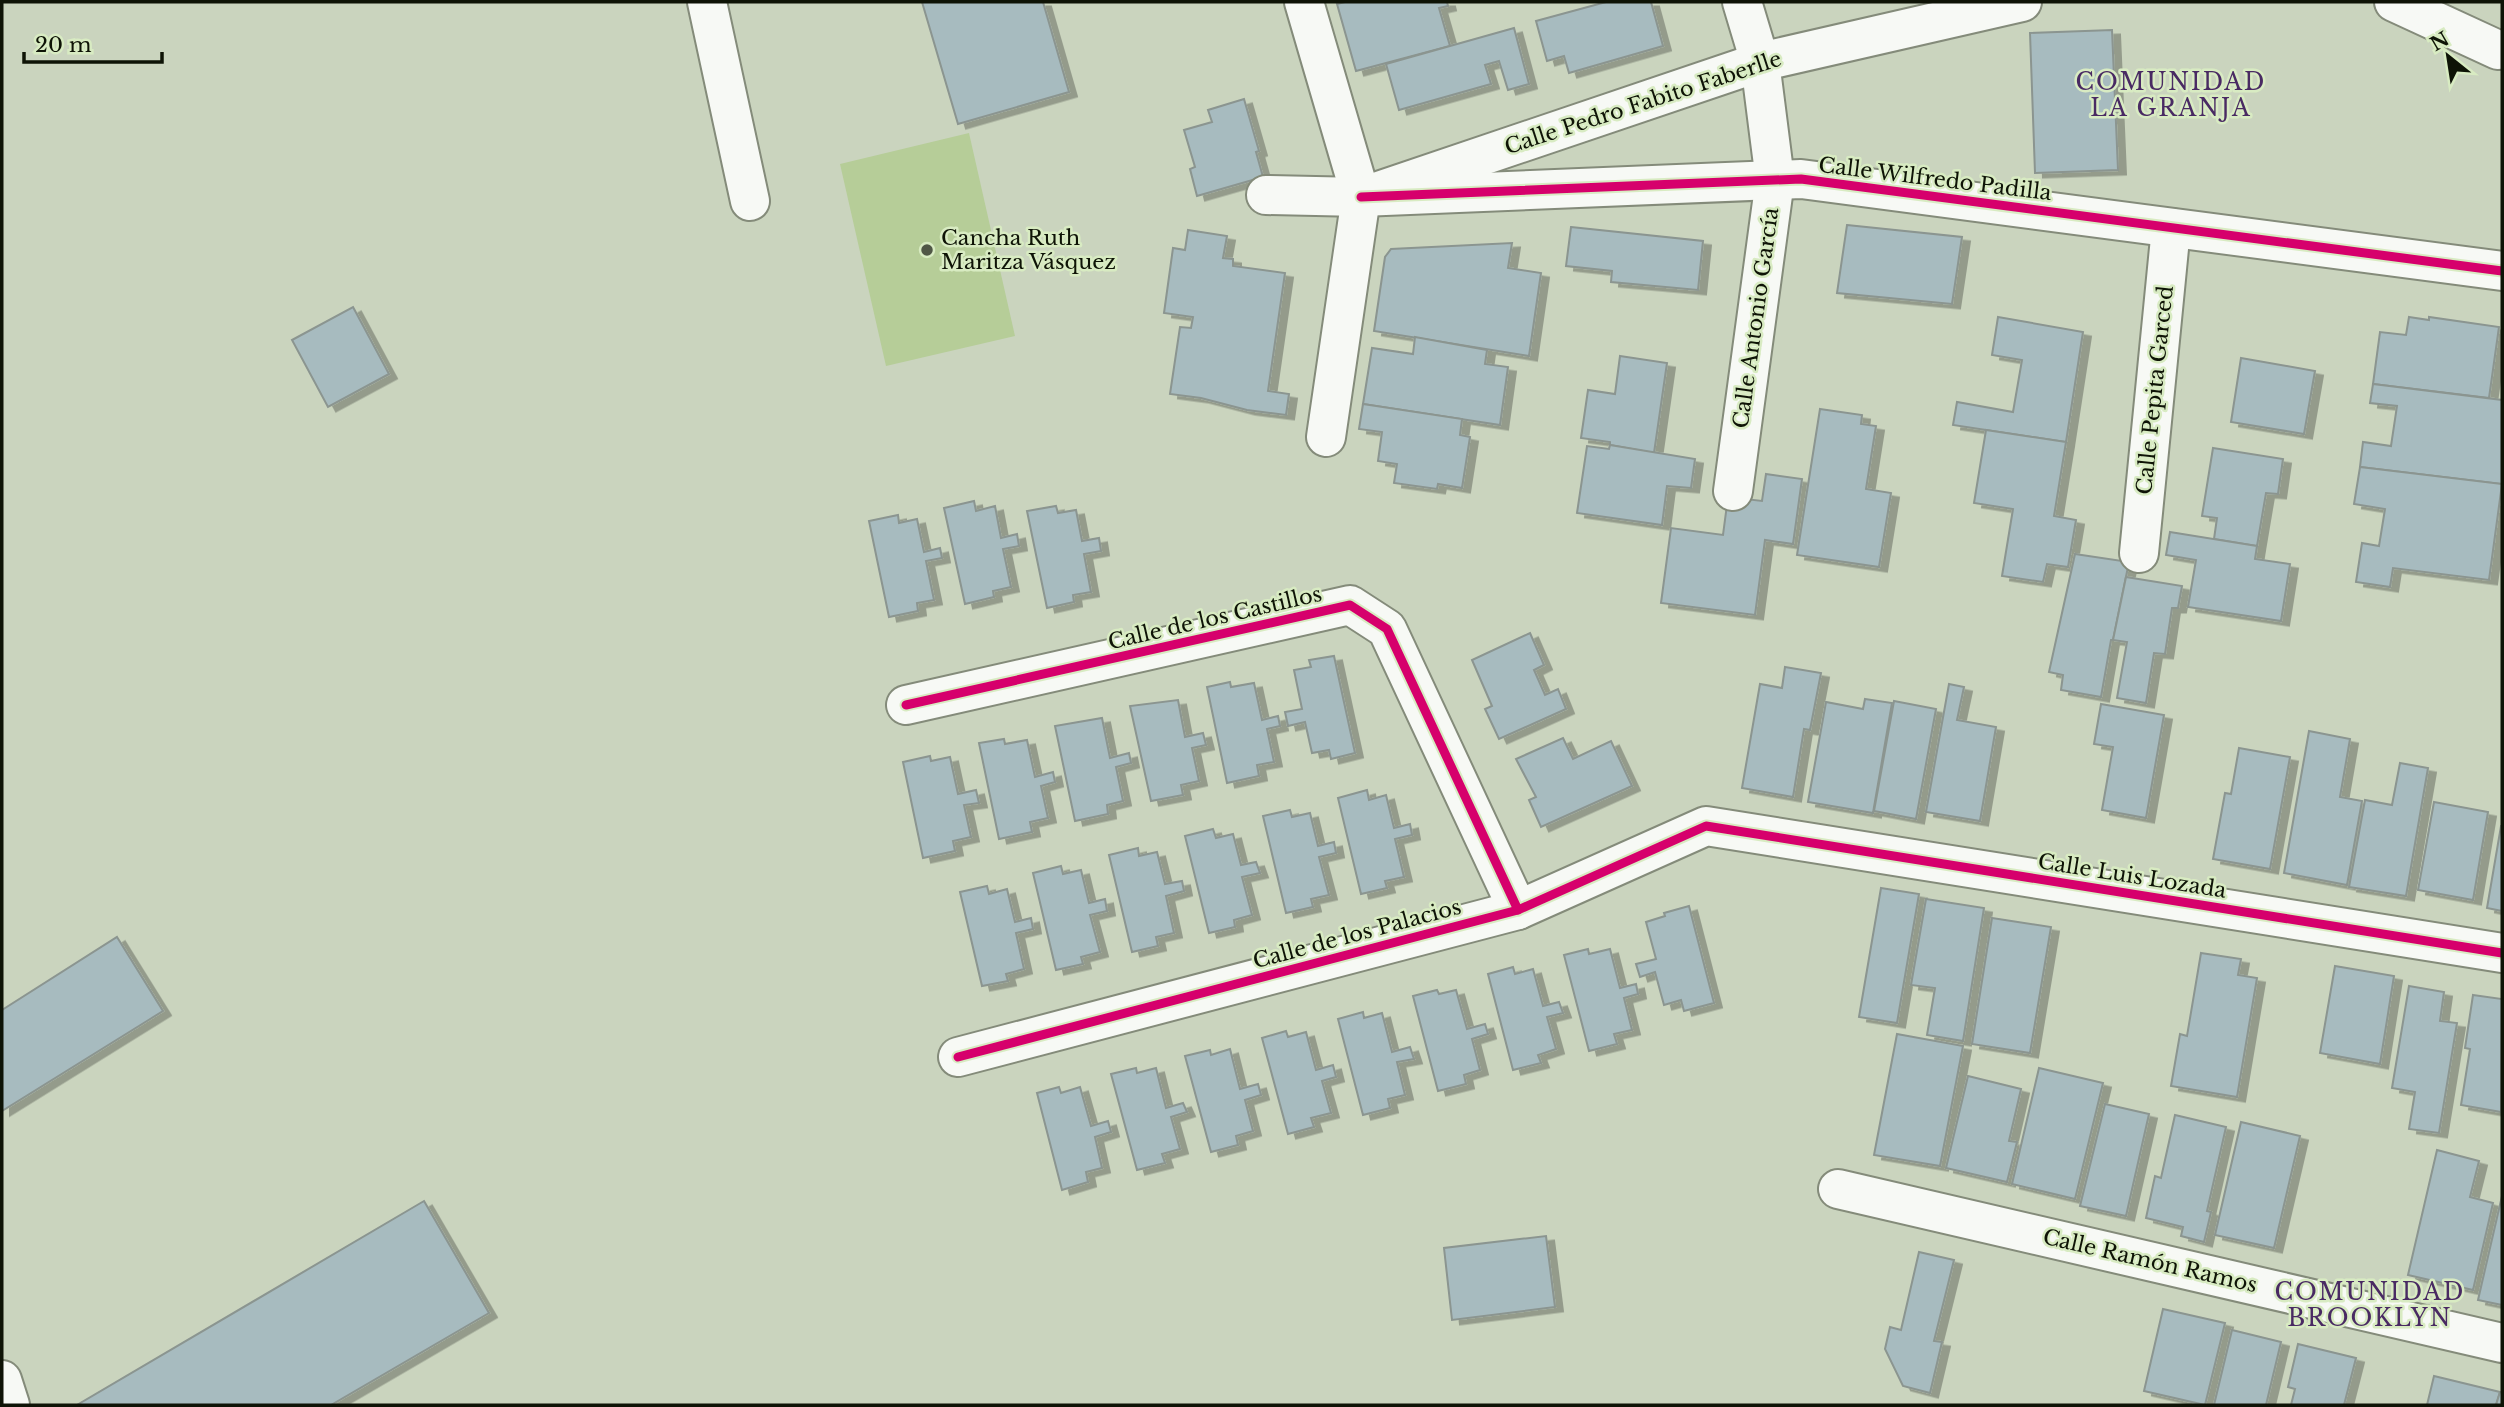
<svg xmlns="http://www.w3.org/2000/svg" width="2504" height="1407" viewBox="0 0 2504 1407" font-family="'Libre Baskerville',serif">
	<style>
		.green { fill: #b6cd98 }
		.building { fill: #a7bbbf; stroke: #8b9590; stroke-width: 2; filter: url(#shadow) }
		.lines { fill: none; stroke-linecap: round; stroke-linejoin: round }
		.minor-casing { stroke: #848b7a; stroke-width: 42 }
		.minor { stroke: #f7f9f5; stroke-width: 38 }
		.cycleway-casing { stroke: #d8ebc2; stroke-width: 13 }
		.cycleway { stroke: #d6006c; stroke-width: 9 }
		.poi-dot { fill: #505746; stroke: #d8ebc2; stroke-width: 2.5 }
		.labels { text-anchor: middle; dominant-baseline: central; stroke-width: 5; stroke-linejoin: round; paint-order: stroke }
		.street-label { font-size: 21px; fill: #0e1306; stroke: #d8ebc2 }
		.poi-label { font-size: 21px; fill: #0e1306; stroke: #d8ebc2; text-anchor: start }
		.neighbourhood-label { font-size: 23px; letter-spacing: 2px; fill: #492a63; stroke: #d8ebc2 }
	</style>
	<defs>
		<filter id="shadow"><feDropShadow dx="8" dy="4.5" stdDeviation="0" flood-color="#0004"/></filter>
	</defs>
	<rect width="100%" height="100%" fill="#cad4be"/>
	<polygon class="green" points="969,133 1015,336 886,366 840,164"/>
	<g class="building">
		<polygon points="922,2 1043,2 1069,92 958,124"/>
		<polygon points="1345,2 1447,2 1448,6 1439,8 1450,46 1356,71 1337,4"/>
		<polygon points="1606,2 1651,2 1663,46 1569,73 1564,56 1547,61 1536,21"/>
		<polygon points="1514,28 1529,84 1508,90 1499,61 1485,65 1491,84 1399,110 1386,64"/>
		<polygon points="2112,30 2118,170 2035,173 2030,33"/>
		<polygon points="1244,99 1259,151 1256,152 1263,177 1197,196 1190,169 1195,167 1184,130 1212,122 1208,110"/>
		<polygon points="1847,225 1962,237 1952,304 1837,293"/>
		<polygon points="1571,227 1703,241 1698,290 1611,282 1612,271 1566,266"/>
		<polygon points="1188,230 1227,236 1223,258 1233,259 1233,266 1285,273 1268,391 1289,394 1286,415 1247,410 1201,398 1170,394 1180,327 1191,328 1193,317 1164,313 1173,248 1185,250"/>
		<polygon points="1512,243 1508,268 1541,273 1529,356 1374,331 1385,257 1391,249"/>
		<polygon points="353,307 389,374 328,407 292,340"/>
		<polygon points="1998,317 2083,332 2066,442 1953,425 1957,402 2013,412 2022,360 1992,355"/>
		<polygon points="2409,317 2429,320 2429,317 2499,327 2489,398 2373,384 2380,332 2406,335"/>
		<polygon points="1415,337 1487,350 1485,364 1508,367 1500,425 1363,404 1372,348 1413,354"/>
		<polygon points="1620,356 1667,363 1654,453 1610,445 1610,442 1581,438 1588,390 1615,394"/>
		<polygon points="2241,358 2315,371 2304,434 2231,422"/>
		<polygon points="2373,384 2502,400 2502,484 2360,467 2363,442 2391,446 2397,406 2370,403"/>
		<polygon points="1363,404 1462,419 1460,435 1470,437 1462,488 1438,484 1437,489 1394,483 1397,464 1378,461 1382,432 1359,429"/>
		<polygon points="1820,409 1862,415 1861,424 1876,426 1866,489 1891,493 1879,567 1797,555"/>
		<polygon points="1986,430 2066,442 2054,516 2076,520 2068,567 2047,564 2043,582 2002,576 2013,509 1974,503"/>
		<polygon points="1610,445 1695,459 1691,488 1667,486 1662,525 1577,513 1587,446 1609,449"/>
		<polygon points="2213,448 2283,459 2278,494 2266,493 2257,546 2214,539 2217,518 2202,516"/>
		<polygon points="2360,467 2502,484 2489,580 2393,568 2390,587 2356,582 2362,543 2379,546 2385,509 2354,504"/>
		<polygon points="1766,474 1802,479 1793,544 1765,540 1755,615 1661,603 1671,528 1723,535 1728,497 1762,501"/>
		<polygon points="974,501 976,511 995,506 1001,538 1017,534 1019,546 1003,549 1011,587 993,591 994,597 965,604 944,508"/>
		<polygon points="1056,506 1058,513 1076,510 1082,541 1099,538 1101,551 1084,554 1091,592 1073,595 1074,602 1047,608 1027,511"/>
		<polygon points="898,515 899,523 917,519 924,552 940,548 942,558 926,561 934,600 917,603 918,611 889,617 869,521"/>
		<polygon points="2170,532 2257,546 2255,559 2290,564 2281,621 2188,607 2196,560 2166,555"/>
		<polygon points="2075,554 2129,562 2113,640 2111,640 2101,697 2061,690 2063,675 2049,672"/>
		<polygon points="2126,577 2182,586 2178,608 2172,608 2165,654 2154,653 2146,703 2117,698 2127,642 2113,640"/>
		<polygon points="1530,633 1544,665 1534,670 1545,695 1558,689 1566,709 1499,739 1485,709 1492,706 1472,660"/>
		<polygon points="1334,656 1355,753 1331,759 1329,750 1312,753 1305,722 1288,726 1285,712 1302,709 1294,670 1311,667 1309,660"/>
		<polygon points="1785,667 1821,673 1810,730 1804,729 1793,797 1742,788 1760,684 1782,688"/>
		<polygon points="1230,682 1231,687 1254,683 1262,720 1278,716 1280,726 1267,729 1274,762 1257,765 1259,776 1227,783 1207,687"/>
		<polygon points="1949,684 1964,687 1957,720 1996,727 1980,821 1926,812"/>
		<polygon points="1865,699 1892,703 1873,813 1808,802 1826,702 1863,709"/>
		<polygon points="1178,700 1185,737 1203,733 1206,745 1192,748 1199,781 1181,785 1183,795 1151,801 1130,706"/>
		<polygon points="1894,701 1936,709 1916,819 1874,811"/>
		<polygon points="2101,704 2164,715 2146,818 2102,810 2113,747 2094,744"/>
		<polygon points="1102,718 1110,758 1129,753 1131,763 1116,767 1123,801 1107,805 1108,814 1075,821 1055,726"/>
		<polygon points="2309,731 2350,739 2340,797 2362,801 2347,885 2284,873"/>
		<polygon points="1563,738 1573,759 1611,741 1632,786 1541,827 1529,800 1536,797 1516,759"/>
		<polygon points="1004,739 1005,744 1027,740 1035,777 1053,772 1055,782 1041,786 1048,818 1030,822 1032,832 999,839 979,743"/>
		<polygon points="2239,748 2290,757 2270,869 2213,859 2225,793 2231,794"/>
		<polygon points="930,756 931,761 950,757 958,794 976,790 979,803 964,805 971,837 953,841 955,851 923,858 903,762"/>
		<polygon points="2400,763 2428,768 2406,896 2349,887 2365,800 2392,805"/>
		<polygon points="1367,790 1369,800 1386,795 1394,828 1410,824 1412,835 1395,839 1404,877 1385,881 1387,888 1361,894 1338,798"/>
		<polygon points="2434,802 2488,812 2473,900 2418,890"/>
		<polygon points="1290,810 1292,817 1310,813 1318,846 1334,842 1336,853 1319,857 1329,895 1311,899 1313,907 1286,913 1263,816"/>
		<polygon points="2501,826 2502,826 2502,911 2487,908"/>
		<polygon points="1213,829 1216,838 1233,834 1241,865 1256,862 1260,873 1242,877 1252,915 1234,920 1235,927 1209,933 1185,836"/>
		<polygon points="1138,848 1139,856 1157,852 1165,884 1182,881 1184,891 1166,896 1174,933 1156,937 1158,946 1132,952 1109,855"/>
		<polygon points="1061,866 1063,874 1081,870 1089,903 1105,899 1107,911 1090,915 1100,952 1081,957 1083,964 1056,970 1033,873"/>
		<polygon points="987,886 989,894 1007,889 1015,922 1031,918 1033,929 1016,933 1024,969 1006,974 1008,981 982,986 960,892"/>
		<polygon points="1881,888 1919,894 1897,1023 1859,1017"/>
		<polygon points="1926,899 1984,908 1963,1041 1927,1035 1935,988 1911,985"/>
		<polygon points="1689,906 1714,1003 1684,1011 1681,1000 1664,1005 1655,972 1640,977 1636,964 1656,959 1646,922 1665,916 1664,913"/>
		<polygon points="1992,918 2051,927 2030,1053 1972,1044"/>
		<polygon points="117,937 163,1011 2,1111 2,1010"/>
		<polygon points="1588,949 1589,954 1610,949 1620,988 1636,984 1638,994 1624,998 1632,1030 1614,1034 1617,1044 1589,1051 1564,955"/>
		<polygon points="2201,953 2241,959 2238,975 2257,978 2237,1097 2171,1086 2180,1034 2187,1036"/>
		<polygon points="2335,966 2394,976 2380,1064 2320,1053"/>
		<polygon points="1513,967 1515,974 1533,969 1543,1006 1559,1002 1563,1013 1547,1017 1556,1049 1538,1055 1541,1063 1513,1070 1488,974"/>
		<polygon points="2409,986 2444,992 2440,1021 2457,1023 2439,1133 2409,1129 2415,1092 2392,1088"/>
		<polygon points="1437,990 1439,994 1456,990 1467,1029 1485,1024 1488,1034 1472,1039 1480,1070 1464,1075 1466,1084 1438,1091 1413,996"/>
		<polygon points="2473,995 2502,999 2501,1112 2461,1105 2470,1049 2465,1048"/>
		<polygon points="1363,1012 1364,1018 1382,1013 1392,1052 1410,1047 1414,1059 1397,1062 1405,1095 1388,1099 1390,1108 1363,1115 1338,1019"/>
		<polygon points="1286,1031 1288,1037 1306,1032 1316,1070 1333,1065 1336,1077 1322,1081 1331,1113 1311,1118 1314,1127 1288,1134 1262,1038"/>
		<polygon points="1897,1034 1963,1046 1940,1166 1874,1155"/>
		<polygon points="1230,1049 1240,1089 1258,1084 1261,1095 1245,1100 1253,1131 1236,1136 1238,1145 1211,1152 1185,1056 1210,1050 1211,1055"/>
		<polygon points="1136,1068 1137,1073 1156,1068 1166,1108 1183,1103 1187,1112 1171,1117 1180,1149 1162,1154 1165,1163 1137,1170 1111,1074"/>
		<polygon points="2039,1068 2103,1083 2075,1199 2012,1184"/>
		<polygon points="1968,1076 2021,1089 2009,1141 2017,1142 2007,1182 1946,1168"/>
		<polygon points="1059,1087 1061,1093 1080,1087 1091,1126 1108,1121 1111,1132 1095,1137 1102,1168 1086,1172 1088,1182 1062,1190 1037,1093"/>
		<polygon points="2105,1104 2149,1114 2126,1216 2080,1206"/>
		<polygon points="2175,1115 2226,1127 2207,1211 2211,1212 2204,1242 2181,1236 2183,1227 2146,1218 2155,1176 2161,1178"/>
		<polygon points="2241,1122 2300,1136 2274,1248 2215,1235"/>
		<polygon points="2437,1150 2479,1161 2470,1197 2493,1203 2473,1290 2408,1275"/>
		<polygon points="2502,1196 2502,1305 2478,1300"/>
		<polygon points="424,1201 489,1313 331,1405 77,1405"/>
		<polygon points="1546,1236 1555,1307 1452,1320 1444,1248"/>
		<polygon points="1919,1252 1954,1260 1934,1341 1942,1342 1930,1393 1903,1386 1885,1349 1890,1327 1901,1330"/>
		<polygon points="2163,1309 2225,1323 2205,1405 2144,1391"/>
		<polygon points="2232,1330 2281,1342 2266,1405 2214,1405"/>
		<polygon points="2298,1344 2356,1358 2344,1405 2291,1405 2295,1389 2288,1387"/>
		<polygon points="2434,1376 2500,1392 2496,1405 2427,1405"/>
		<polygon points="2500,1392 2502,1392 2502,1405 2496,1405"/>
	</g>
	<g class="lines">
		<g class="minor-casing">
			<g id="minor">
				<polyline points="707,2 750,201"/>
				<polyline points="1304,2 1361,197 1326,437"/>
				<polyline points="2394,2 2498,50"/>
				<polyline points="1266,195 1361,197 1760,62 2022,2"/>
				<polyline points="1361,197 1801,179 2502,271"/>
				<polyline points="1733,491 1775,180 1760,62 1742,2"/>
				<polyline points="2139,553 2171,228"/>
				<polyline points="906,705 1350,605 1387,629 1518,910"/>
				<polyline points="958,1057 1518,910 1706,826 2502,953"/>
				<polyline points="1838,1189 2502,1343"/>
				<polyline points="2,1380 10,1405"/>
			</g>
		</g>
		<use href="#minor" class="minor"/>
		<g class="cycleway-casing">
			<g id="cycleway">
				<polyline points="1361,197 1801,179 2502,271"/>
				<polyline points="906,705 1350,605 1387,629 1518,910"/>
				<polyline points="958,1057 1518,910 1706,826 2502,953"/>
			</g>
		</g>
		<use href="#cycleway" class="cycleway"/>
	</g>
	<circle class="poi-dot" cx="927" cy="250" r="7"/>
	<g class="labels">
		<g class="street-label">
			<text transform="translate(1643 103) rotate(-18)">Calle Pedro Fabito Faberlle</text>
			<text transform="translate(1935 179) rotate(7)">Calle Wilfredo Padilla</text>
			<text transform="translate(1756 318) rotate(-82)">Calle Antonio García</text>
			<text transform="translate(2155 390) rotate(-84)">Calle Pepita Garced</text>
			<text transform="translate(1215 618) rotate(-13)">Calle de los Castillos</text>
			<text transform="translate(2132 876) rotate(9)">Calle Luis Lozada</text>
			<text transform="translate(1357 934) rotate(-15)">Calle de los Palacios</text>
			<text transform="translate(2150 1261) rotate(13)">Calle Ramón Ramos</text>
		</g>
		<g class="poi-label">
			<text x="941" y="238">Cancha Ruth<tspan x="941" dy="24">Maritza Vásquez</tspan></text>
		</g>
		<g class="neighbourhood-label">
			<text x="2171" y="82">COMUNIDAD<tspan x="2171" dy="26">LA GRANJA</tspan></text>
			<text x="2370" y="1292">COMUNIDAD<tspan x="2370" dy="26">BROOKLYN</tspan></text>
		</g>
	</g>
	<rect width="2504" height="1407" fill="none" stroke="#0e1306" stroke-width="7"/>
	<g transform="translate(2448 56) rotate(330)" stroke="#d8ebc2" stroke-width="5" paint-order="stroke">
	<path d="M0-5L12 26L0 18L-12 26Z" fill="#0e1306"/>
	<text y="-10" font-size="19" font-weight="bold" text-anchor="middle" fill="#0e1306">N</text>
	</g>
	<path d="M24 52v10h138v-10" fill="none" stroke="#0e1306" stroke-width="3.5"/>
	<text x="35" y="52" font-size="21" fill="#0e1306" stroke="#d8ebc2" stroke-width="5" paint-order="stroke">20 m</text>
</svg>
